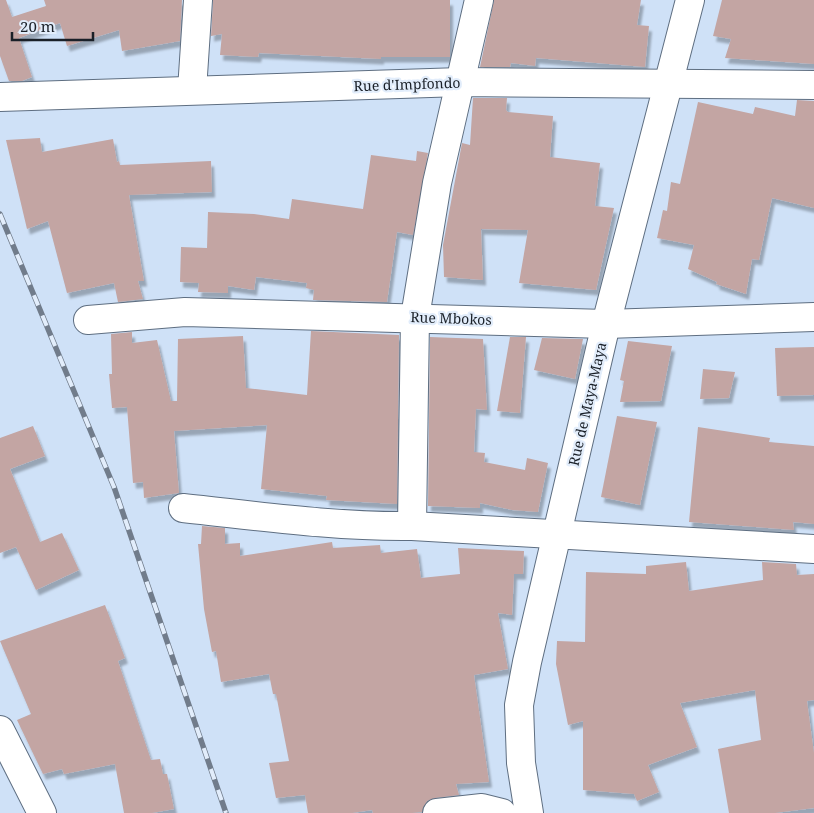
<svg xmlns="http://www.w3.org/2000/svg" width="814" height="813" viewBox="0 0 814 813" font-family="'Noto Serif',serif">
	<style>
		.building { fill: #c3a5a3; filter: url(#shadow) }
		.lines { fill: none; stroke-linecap: round; stroke-linejoin: round }
		.minor-casing { stroke: #5e6e81; stroke-width: 30 }
		.minor { stroke: #fff; stroke-width: 28 }
		.rail-casing { stroke: #717c8b; stroke-width: 5.5 }
		.rail { stroke: #e2edfb; stroke-width: 4; stroke-dasharray: 11; stroke-linecap: butt }
		.labels { text-anchor: middle; dominant-baseline: central; stroke-width: 4.5; stroke-linejoin: round; paint-order: stroke }
		.street-label { font-size: 14px; fill: #1a2028; stroke: #e2edfb }
	</style>
	<defs>
		<filter id="shadow"><feDropShadow dx="3" dy="5.5" stdDeviation="1" flood-color="#0004"/></filter>
	</defs>
	<rect width="100%" height="100%" fill="#cfe1f7"/>
	<g class="building">
		<polygon points="0,0 6,0 12,17 46,6 44,0 182,0 180,41 122,51 119,30 67,46 60,23 19,38 32,77 22,81 9,81 0,56"/>
		<polygon points="213,0 450,0 450,57 381,57 381,59 259,53 258,57 220,55 222,34 211,36"/>
		<polygon points="494,0 641,0 637,25 649,26 645,67 536,58 535,66 511,63 510,67 480,67"/>
		<polygon points="722,0 814,0 814,64 725,58 731,39 713,36"/>
		<polygon points="473,98 507,98 506,110 508,112 553,116 550,157 600,163 595,206 614,208 596,290 519,283 528,230 481,229 483,280 444,277 443,245 462,143 470,145"/>
		<polygon points="797,100 814,101 814,208 772,198 759,260 752,259 746,294 716,284 717,282 688,269 694,245 657,238 663,210 667,211 671,182 680,184 698,102 753,114 755,107 795,116"/>
		<polygon points="40,138 42,152 113,139 117,162 119,161 120,165 211,161 212,192 129,195 144,281 138,281 143,299 118,302 114,283 67,293 48,221 27,229 6,140"/>
		<polygon points="417,151 428,153 413,235 397,232 387,302 313,300 314,290 306,288 307,283 256,277 254,290 228,286 228,293 198,292 199,283 180,282 181,247 207,248 208,212 254,214 289,219 292,199 363,209 371,155 416,161"/>
		<polygon points="311,331 399,335 397,504 326,500 327,496 261,489 267,425 174,431 179,493 144,498 143,482 133,483 127,407 112,408 109,374 112,374 111,334 132,332 132,343 157,340 171,401 177,401 178,339 243,336 246,388 307,395"/>
		<polygon points="430,337 483,339 487,410 476,409 474,452 485,453 484,462 525,470 527,458 548,463 538,512 512,510 480,503 480,508 428,506"/>
		<polygon points="510,337 526,337 520,413 497,411"/>
		<polygon points="542,338 583,339 575,379 534,370"/>
		<polygon points="628,341 672,346 661,401 620,402 624,381 620,380"/>
		<polygon points="814,347 814,395 777,396 775,348"/>
		<polygon points="703,369 735,372 729,398 700,399"/>
		<polygon points="617,416 657,422 640,505 601,497"/>
		<polygon points="33,426 45,456 10,469 40,542 62,533 79,570 36,590 16,547 0,553 0,438"/>
		<polygon points="698,427 770,438 769,442 814,446 814,524 793,522 794,530 689,522"/>
		<polygon points="202,526 225,528 225,544 240,543 240,556 332,542 333,548 380,545 381,553 417,549 421,578 460,574 458,548 524,551 523,574 514,574 512,615 498,613 508,669 474,675 489,782 456,784 459,795 435,798 427,801 422,812 412,813 373,813 372,810 352,813 308,813 305,795 276,798 269,763 289,761 276,694 273,694 269,674 221,682 216,651 212,652 204,609 198,544 201,544"/>
		<polygon points="686,562 689,591 763,580 762,562 796,564 797,575 814,574 814,700 807,701 814,753 814,808 775,813 729,813 718,749 761,740 755,690 680,703 697,747 648,765 659,792 637,801 634,794 583,790 583,721 568,725 556,664 557,641 585,642 586,572 646,574 646,566"/>
		<polygon points="105,605 125,658 118,661 151,760 160,759 163,774 167,774 174,809 152,813 124,813 115,764 64,774 62,769 43,774 17,720 31,714 0,641"/>
	</g>
	<g class="lines">
		<g class="minor-casing">
			<g id="minor">
				<polyline points="192,90 198,0"/>
				<polyline points="0,97 461,82 814,85"/>
				<polyline points="88,320 185,312 606,324 814,317"/>
				<path d="M 183,508 C 259,516 335,527 412,526 L 814,549"/>
				<polyline points="412,526 415,317 437,183 479,0"/>
				<polyline points="0,730 42,813"/>
				<polyline points="437,813 482,808 502,813"/>
				<polyline points="529,813 521,763 519,705 527,662 606,324 690,0"/>
			</g>
		</g>
		<use href="#minor" class="minor"/>
		<g class="rail-casing">
			<polyline id="rail" points="0,214 114,487 226,813"/>
		</g>
		<use href="#rail" class="rail"/>
	</g>
	<g class="labels">
		<g class="street-label">
			<text transform="translate(407 84) rotate(-2)">Rue d'Impfondo</text>
			<text transform="translate(451 318) rotate(2)">Rue Mbokos</text>
			<text transform="translate(587 404) rotate(-77)">Rue de Maya-Maya</text>
		</g>
	</g>
	<path d="M12 32v8h81v-8" fill="none" stroke="#1a2028" stroke-width="2.5"/>
	<text x="20" y="32" font-size="15" fill="#1a2028" stroke="#e2edfb" stroke-width="4" paint-order="stroke">20 m</text>
</svg>
